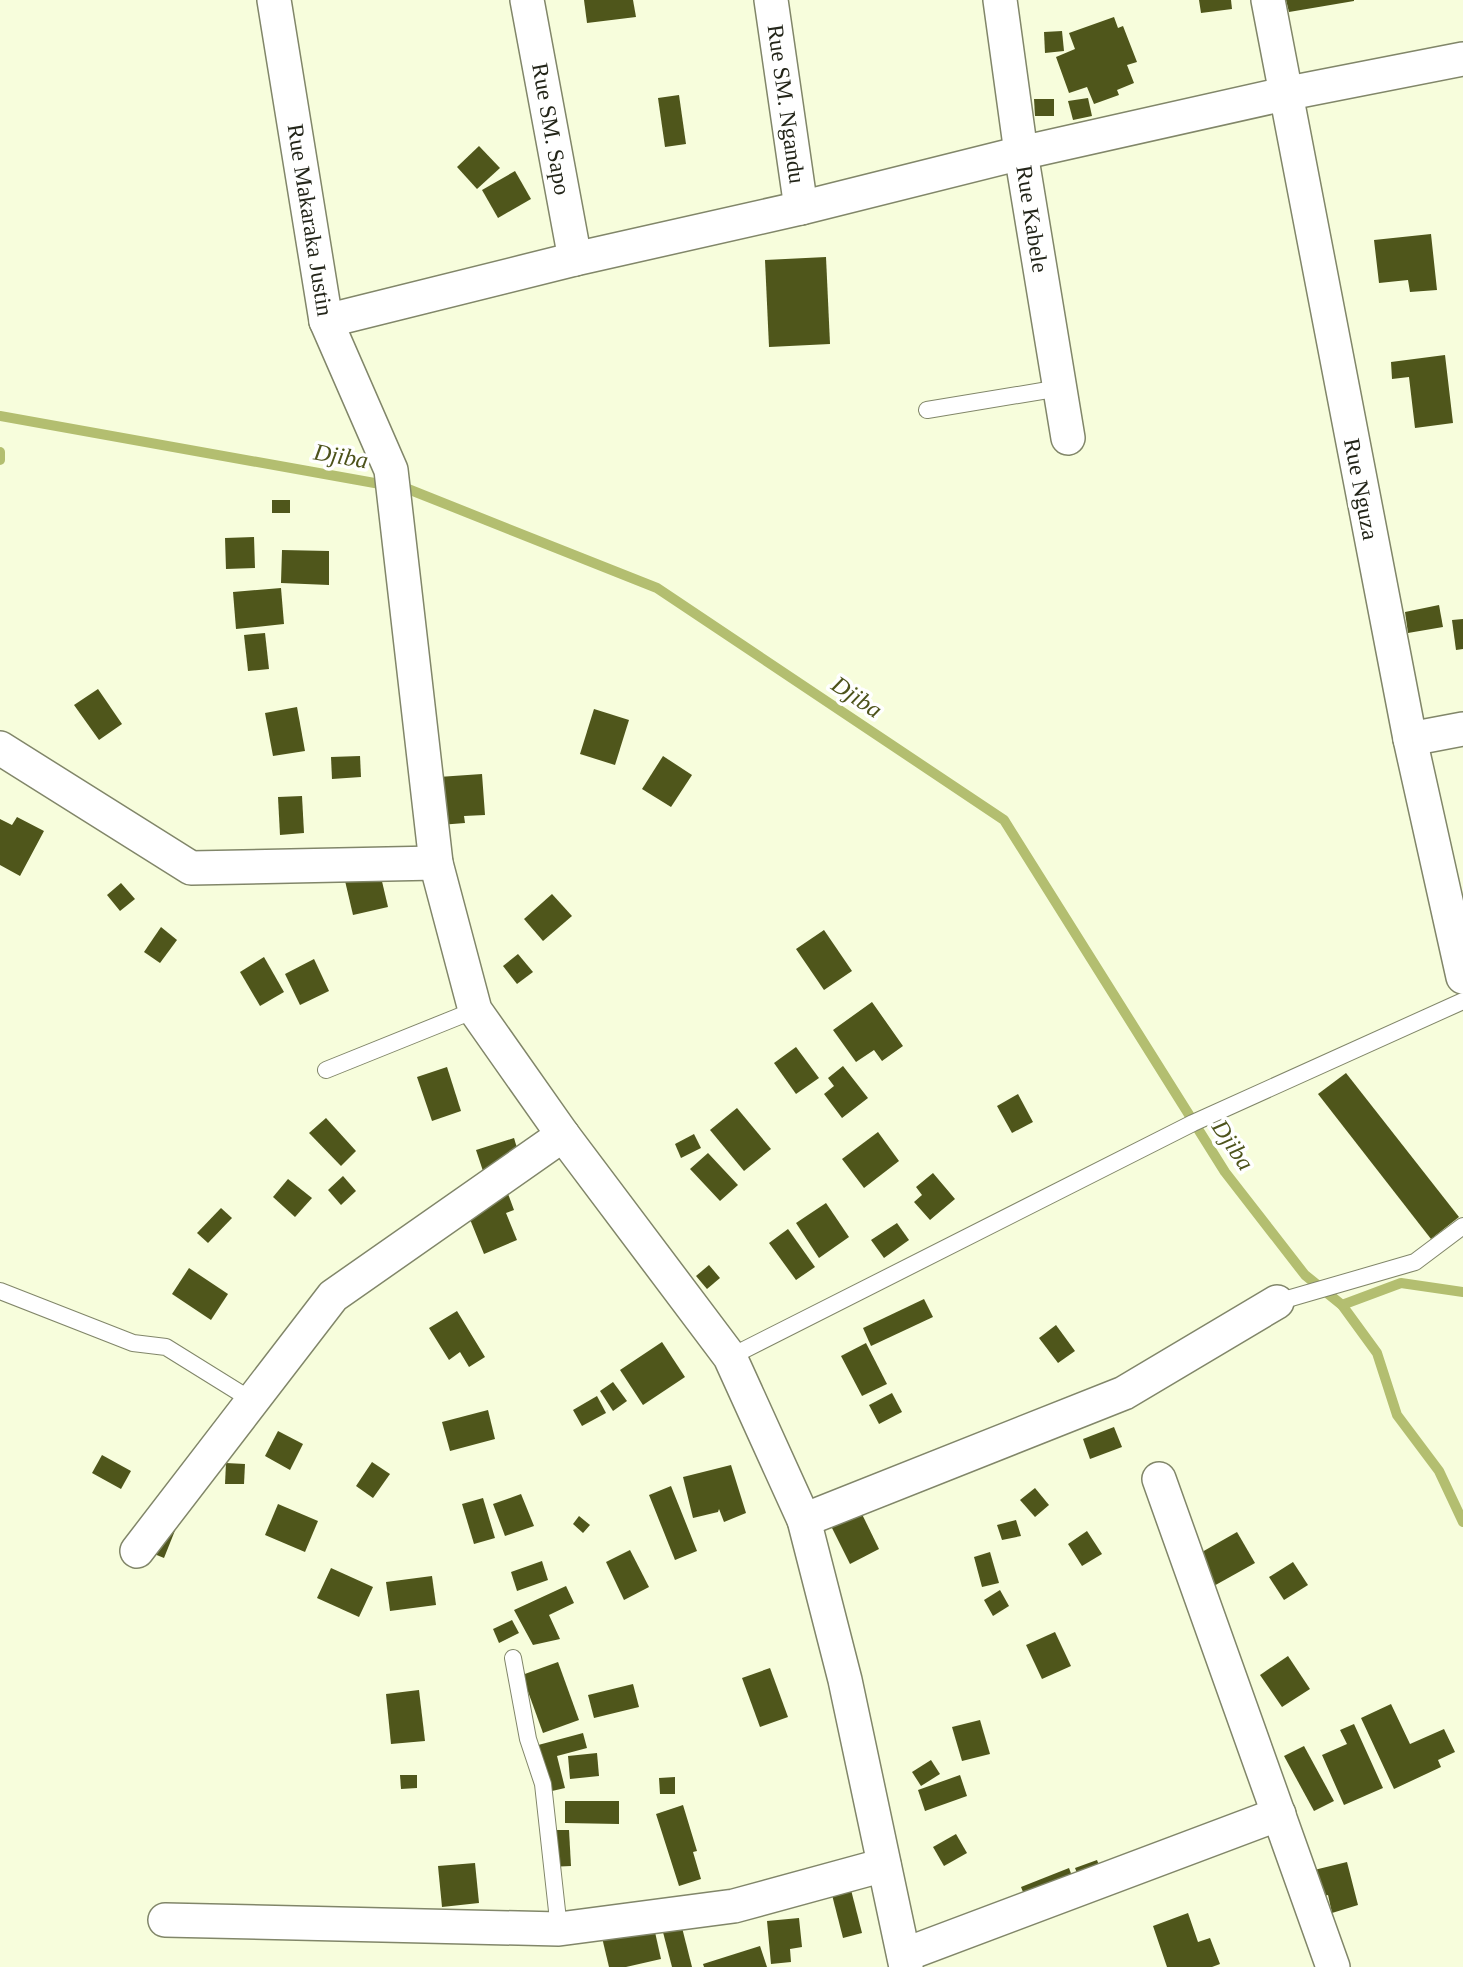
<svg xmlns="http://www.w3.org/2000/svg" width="1463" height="1967" viewBox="0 0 1463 1967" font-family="Georgia,serif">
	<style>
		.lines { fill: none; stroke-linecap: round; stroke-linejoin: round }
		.stream { stroke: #b3be70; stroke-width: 10 }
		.building { fill: #4f561b }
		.service-casing { stroke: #818669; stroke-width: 18 }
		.minor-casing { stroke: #818669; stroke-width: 36 }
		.service { stroke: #fff; stroke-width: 16 }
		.minor { stroke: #fff; stroke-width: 33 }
		.labels { text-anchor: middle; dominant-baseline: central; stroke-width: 7; stroke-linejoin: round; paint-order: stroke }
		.street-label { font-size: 23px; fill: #232519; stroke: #fff }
		.water-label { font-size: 24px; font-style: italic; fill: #4d531b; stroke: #fff }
	</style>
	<rect width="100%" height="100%" fill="#f7fddc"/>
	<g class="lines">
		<g class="stream">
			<polyline points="0,416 408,489 657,588 1004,820 1225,1172 1305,1275 1342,1305 1377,1353 1397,1415 1439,1471 1463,1522"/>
			<polyline points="0,452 0,460"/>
			<polyline points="1342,1305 1401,1283 1463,1292"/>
		</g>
	</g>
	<g class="building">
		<polygon points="584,0 633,0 636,17 587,23"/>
		<polygon points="1199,0 1231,0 1232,9 1201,13"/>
		<polygon points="1286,0 1354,0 1354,1 1289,12"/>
		<polygon points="1114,17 1118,28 1123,26 1137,62 1127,65 1134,83 1117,90 1119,95 1094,104 1087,87 1069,93 1056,57 1075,49 1069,33"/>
		<polygon points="1062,31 1064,51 1045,53 1044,32"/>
		<polygon points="679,95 686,144 665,147 658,98"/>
		<polygon points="1088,98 1092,116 1073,120 1068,101"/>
		<polygon points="1034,99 1054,99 1054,116 1035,116"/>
		<polygon points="479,146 500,168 477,189 457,167"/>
		<polygon points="515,171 531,199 498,218 482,190"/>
		<polygon points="1431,234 1437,290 1410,292 1408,280 1379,283 1374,240"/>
		<polygon points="826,257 830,344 769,347 765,260"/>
		<polygon points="1445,355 1453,423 1415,428 1409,377 1392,379 1391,362"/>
		<rect x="272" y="500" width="18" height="13"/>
		<polygon points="254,537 255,568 226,569 225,538"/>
		<polygon points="282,550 329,551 329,585 281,583"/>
		<polygon points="281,588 284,624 236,629 233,592"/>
		<polygon points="1439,605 1443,627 1408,633 1405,612"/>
		<polygon points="1463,619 1463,649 1456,650 1452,620"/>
		<polygon points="265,633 269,669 248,671 244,635"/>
		<polygon points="98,689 122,724 99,740 74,705"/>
		<polygon points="297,707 305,751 273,756 265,713"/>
		<polygon points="594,709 629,720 615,765 580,754"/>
		<polygon points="360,756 361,777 332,779 331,757"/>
		<polygon points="663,756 692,775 671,807 642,789"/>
		<polygon points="482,774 485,815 464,816 465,823 427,826 424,778"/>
		<polygon points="302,796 304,833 280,835 278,797"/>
		<polygon points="17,817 44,831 20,876 0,865 0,819 12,825"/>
		<polygon points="377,860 388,907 353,915 342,868"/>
		<polygon points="121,883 135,899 120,911 107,895"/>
		<polygon points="552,894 572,916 543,941 524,919"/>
		<polygon points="161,927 177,940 160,963 144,952"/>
		<polygon points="824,930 852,971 824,990 796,949"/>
		<polygon points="518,954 533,972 517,984 503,966"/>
		<polygon points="264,957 284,992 260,1006 240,972"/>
		<polygon points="314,959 329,991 300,1005 285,974"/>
		<polygon points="872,1002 903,1046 882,1061 874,1050 856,1062 833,1030"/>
		<polygon points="796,1047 819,1078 796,1094 774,1063"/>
		<polygon points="843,1066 868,1098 842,1118 824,1094 834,1086 828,1078"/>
		<polygon points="447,1067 461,1111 432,1121 417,1077"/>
		<polygon points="1346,1073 1459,1217 1431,1239 1318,1094"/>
		<polygon points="1018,1094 1033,1122 1012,1133 997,1106"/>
		<polygon points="737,1108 771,1149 744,1171 710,1130"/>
		<polygon points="326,1118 356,1151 341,1166 309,1133"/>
		<polygon points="878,1132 899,1161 864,1188 842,1159"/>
		<polygon points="694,1134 701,1148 681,1158 675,1144"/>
		<polygon points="514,1138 521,1161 484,1174 476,1150"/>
		<polygon points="708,1153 738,1185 720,1201 690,1169"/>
		<polygon points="933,1173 955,1199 930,1220 914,1202 922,1195 916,1187"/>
		<polygon points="343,1176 356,1191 341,1205 328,1190"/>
		<polygon points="288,1179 312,1198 295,1217 273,1197"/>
		<polygon points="507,1191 514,1210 506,1213 517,1240 484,1254 465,1207"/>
		<polygon points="826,1203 849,1237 819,1258 796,1223"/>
		<polygon points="221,1208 232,1218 208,1243 197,1233"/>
		<polygon points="897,1223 909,1240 884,1258 871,1240"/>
		<polygon points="788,1229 815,1267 796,1280 769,1243"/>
		<polygon points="709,1265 720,1278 707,1289 696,1276"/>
		<polygon points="189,1268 228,1294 211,1320 172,1294"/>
		<polygon points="924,1299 933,1317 871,1346 863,1328"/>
		<polygon points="457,1311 485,1357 469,1367 460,1352 449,1360 429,1328"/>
		<polygon points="1056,1325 1075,1351 1058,1363 1039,1338"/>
		<polygon points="662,1342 685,1377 643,1405 620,1370"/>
		<polygon points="866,1343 887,1384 862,1396 841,1356"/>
		<polygon points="613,1382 627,1401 613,1411 600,1391"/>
		<polygon points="892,1393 902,1412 879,1424 869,1405"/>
		<polygon points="597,1396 606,1413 582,1426 573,1410"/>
		<polygon points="488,1410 495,1439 450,1451 442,1422"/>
		<polygon points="1114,1427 1122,1447 1090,1459 1083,1439"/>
		<polygon points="278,1431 303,1444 290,1470 265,1456"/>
		<polygon points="102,1455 131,1471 121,1489 92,1473"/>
		<polygon points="372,1462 390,1474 373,1498 356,1486"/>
		<polygon points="226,1463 245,1464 244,1484 225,1484"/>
		<polygon points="731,1465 746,1513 724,1522 719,1509 718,1512 693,1518 683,1477"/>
		<polygon points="671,1486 697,1551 675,1560 649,1495"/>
		<polygon points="1035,1488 1049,1505 1035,1517 1020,1500"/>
		<polygon points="521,1494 534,1526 505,1536 493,1504"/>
		<polygon points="483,1498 495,1538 474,1544 462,1504"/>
		<polygon points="278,1504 318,1521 305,1552 265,1535"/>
		<polygon points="860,1510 879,1549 850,1564 830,1524"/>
		<polygon points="579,1516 590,1525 583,1533 573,1524"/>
		<polygon points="154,1519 176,1528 164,1558 142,1549"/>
		<polygon points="1016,1520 1021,1536 1002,1540 997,1525"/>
		<polygon points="1087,1531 1102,1554 1082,1566 1068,1544"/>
		<polygon points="1237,1532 1255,1563 1212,1587 1195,1556"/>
		<polygon points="630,1550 649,1587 624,1600 606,1562"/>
		<polygon points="990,1552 999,1583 982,1587 974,1557"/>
		<polygon points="542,1561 548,1580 517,1591 511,1572"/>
		<polygon points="1293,1562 1308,1585 1284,1600 1269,1577"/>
		<polygon points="331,1568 373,1587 359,1617 317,1598"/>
		<polygon points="432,1576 436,1605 390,1611 386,1582"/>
		<polygon points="566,1586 574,1603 549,1615 560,1639 533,1645 514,1610"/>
		<polygon points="1000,1590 1009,1606 993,1616 984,1600"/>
		<polygon points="512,1620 519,1633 499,1643 493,1629"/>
		<polygon points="1055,1632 1071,1666 1042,1679 1026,1645"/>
		<polygon points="1288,1656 1310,1689 1282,1707 1260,1675"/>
		<polygon points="558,1662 579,1720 543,1733 522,1675"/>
		<polygon points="770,1668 788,1717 760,1727 742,1678"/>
		<polygon points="633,1684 639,1707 594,1718 588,1695"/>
		<polygon points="419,1690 425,1741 391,1744 386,1694"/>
		<polygon points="1391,1704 1410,1744 1444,1729 1455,1752 1438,1760 1441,1767 1394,1789 1361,1718"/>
		<polygon points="980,1720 990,1754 962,1761 952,1727"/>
		<polygon points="1354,1724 1383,1788 1344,1805 1322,1755 1347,1744 1340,1730"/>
		<polygon points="583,1733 587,1748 557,1756 565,1788 539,1794 527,1748"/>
		<polygon points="1304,1746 1334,1801 1314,1811 1284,1756"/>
		<polygon points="597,1753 599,1776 570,1779 568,1756"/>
		<polygon points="931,1760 940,1774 921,1786 912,1772"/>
		<polygon points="400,1775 417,1775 417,1788 401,1789"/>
		<polygon points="960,1775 967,1796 925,1811 918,1790"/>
		<polygon points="675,1777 675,1794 660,1794 659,1778"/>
		<polygon points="565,1801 619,1801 619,1824 565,1823"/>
		<polygon points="683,1805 697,1851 693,1852 701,1879 679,1886 656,1814"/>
		<polygon points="548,1830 569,1830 571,1866 549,1867"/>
		<polygon points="956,1834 967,1853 944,1866 933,1847"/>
		<polygon points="1097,1860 1104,1879 1083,1888 1075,1868"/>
		<polygon points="1347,1862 1358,1905 1332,1913 1328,1895 1305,1901 1310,1871"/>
		<polygon points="475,1863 479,1903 442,1907 438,1866"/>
		<polygon points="1069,1868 1077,1889 1029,1907 1021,1887"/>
		<polygon points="849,1882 862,1933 843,1938 830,1887"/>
		<polygon points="676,1904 692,1967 672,1967 657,1909"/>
		<polygon points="1188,1913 1198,1942 1210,1938 1220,1964 1212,1967 1167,1967 1153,1926"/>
		<polygon points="651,1914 661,1959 626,1967 609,1967 599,1925"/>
		<polygon points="799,1918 802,1947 790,1949 791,1962 771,1964 767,1921"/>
		<polygon points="760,1946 767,1967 704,1967 703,1964"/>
	</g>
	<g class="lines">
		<g class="service-casing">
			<g id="service">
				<polyline points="927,410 1060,388"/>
				<polyline points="326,1070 475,1010"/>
				<polyline points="0,1291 133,1343 166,1347 253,1401"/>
				<polyline points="1277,1302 1415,1262 1463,1226"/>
				<polyline points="730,1357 1193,1123 1463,1001"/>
				<polyline points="513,1658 528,1739 543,1784 559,1929"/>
			</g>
		</g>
		<g class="minor-casing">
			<g id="minor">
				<polyline points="274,0 326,321 391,470 436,863 475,1010 563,1135 730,1357 804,1520 845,1680 906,1967"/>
				<polyline points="527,0 575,259"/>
				<polyline points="771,0 801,208"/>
				<polyline points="1000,0 1021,153 1068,438"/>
				<polyline points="1268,0 1410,739 1463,977"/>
				<polyline points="326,321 575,259 801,208 1021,153 1284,94 1463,59"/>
				<polyline points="1410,739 1463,729"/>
				<polyline points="0,748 191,868 436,863"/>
				<polyline points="1159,1479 1333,1967"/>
				<polyline points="804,1520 1124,1393 1277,1302"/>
				<polyline points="137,1551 333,1296 563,1135"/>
				<polyline points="165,1920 559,1929 734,1906 884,1865"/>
				<polyline points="904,1955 1279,1814"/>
			</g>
		</g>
		<use href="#service" class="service"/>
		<use href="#minor" class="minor"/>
	</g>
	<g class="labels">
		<g class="street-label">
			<text transform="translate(786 104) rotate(82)">Rue SM. Ngandu</text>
			<text transform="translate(551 129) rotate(80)">Rue SM. Sapo</text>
			<text transform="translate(1032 219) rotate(81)">Rue Kabele</text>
			<text transform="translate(310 220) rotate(81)">Rue Makaraka Justin</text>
			<text transform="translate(1361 489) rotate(79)">Rue Nguza</text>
		</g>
		<g class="water-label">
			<text transform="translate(341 456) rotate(10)">Djiba</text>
			<text transform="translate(857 697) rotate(34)">Djiba</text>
			<text transform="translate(1233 1145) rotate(56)">Djiba</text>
		</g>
	</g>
</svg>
